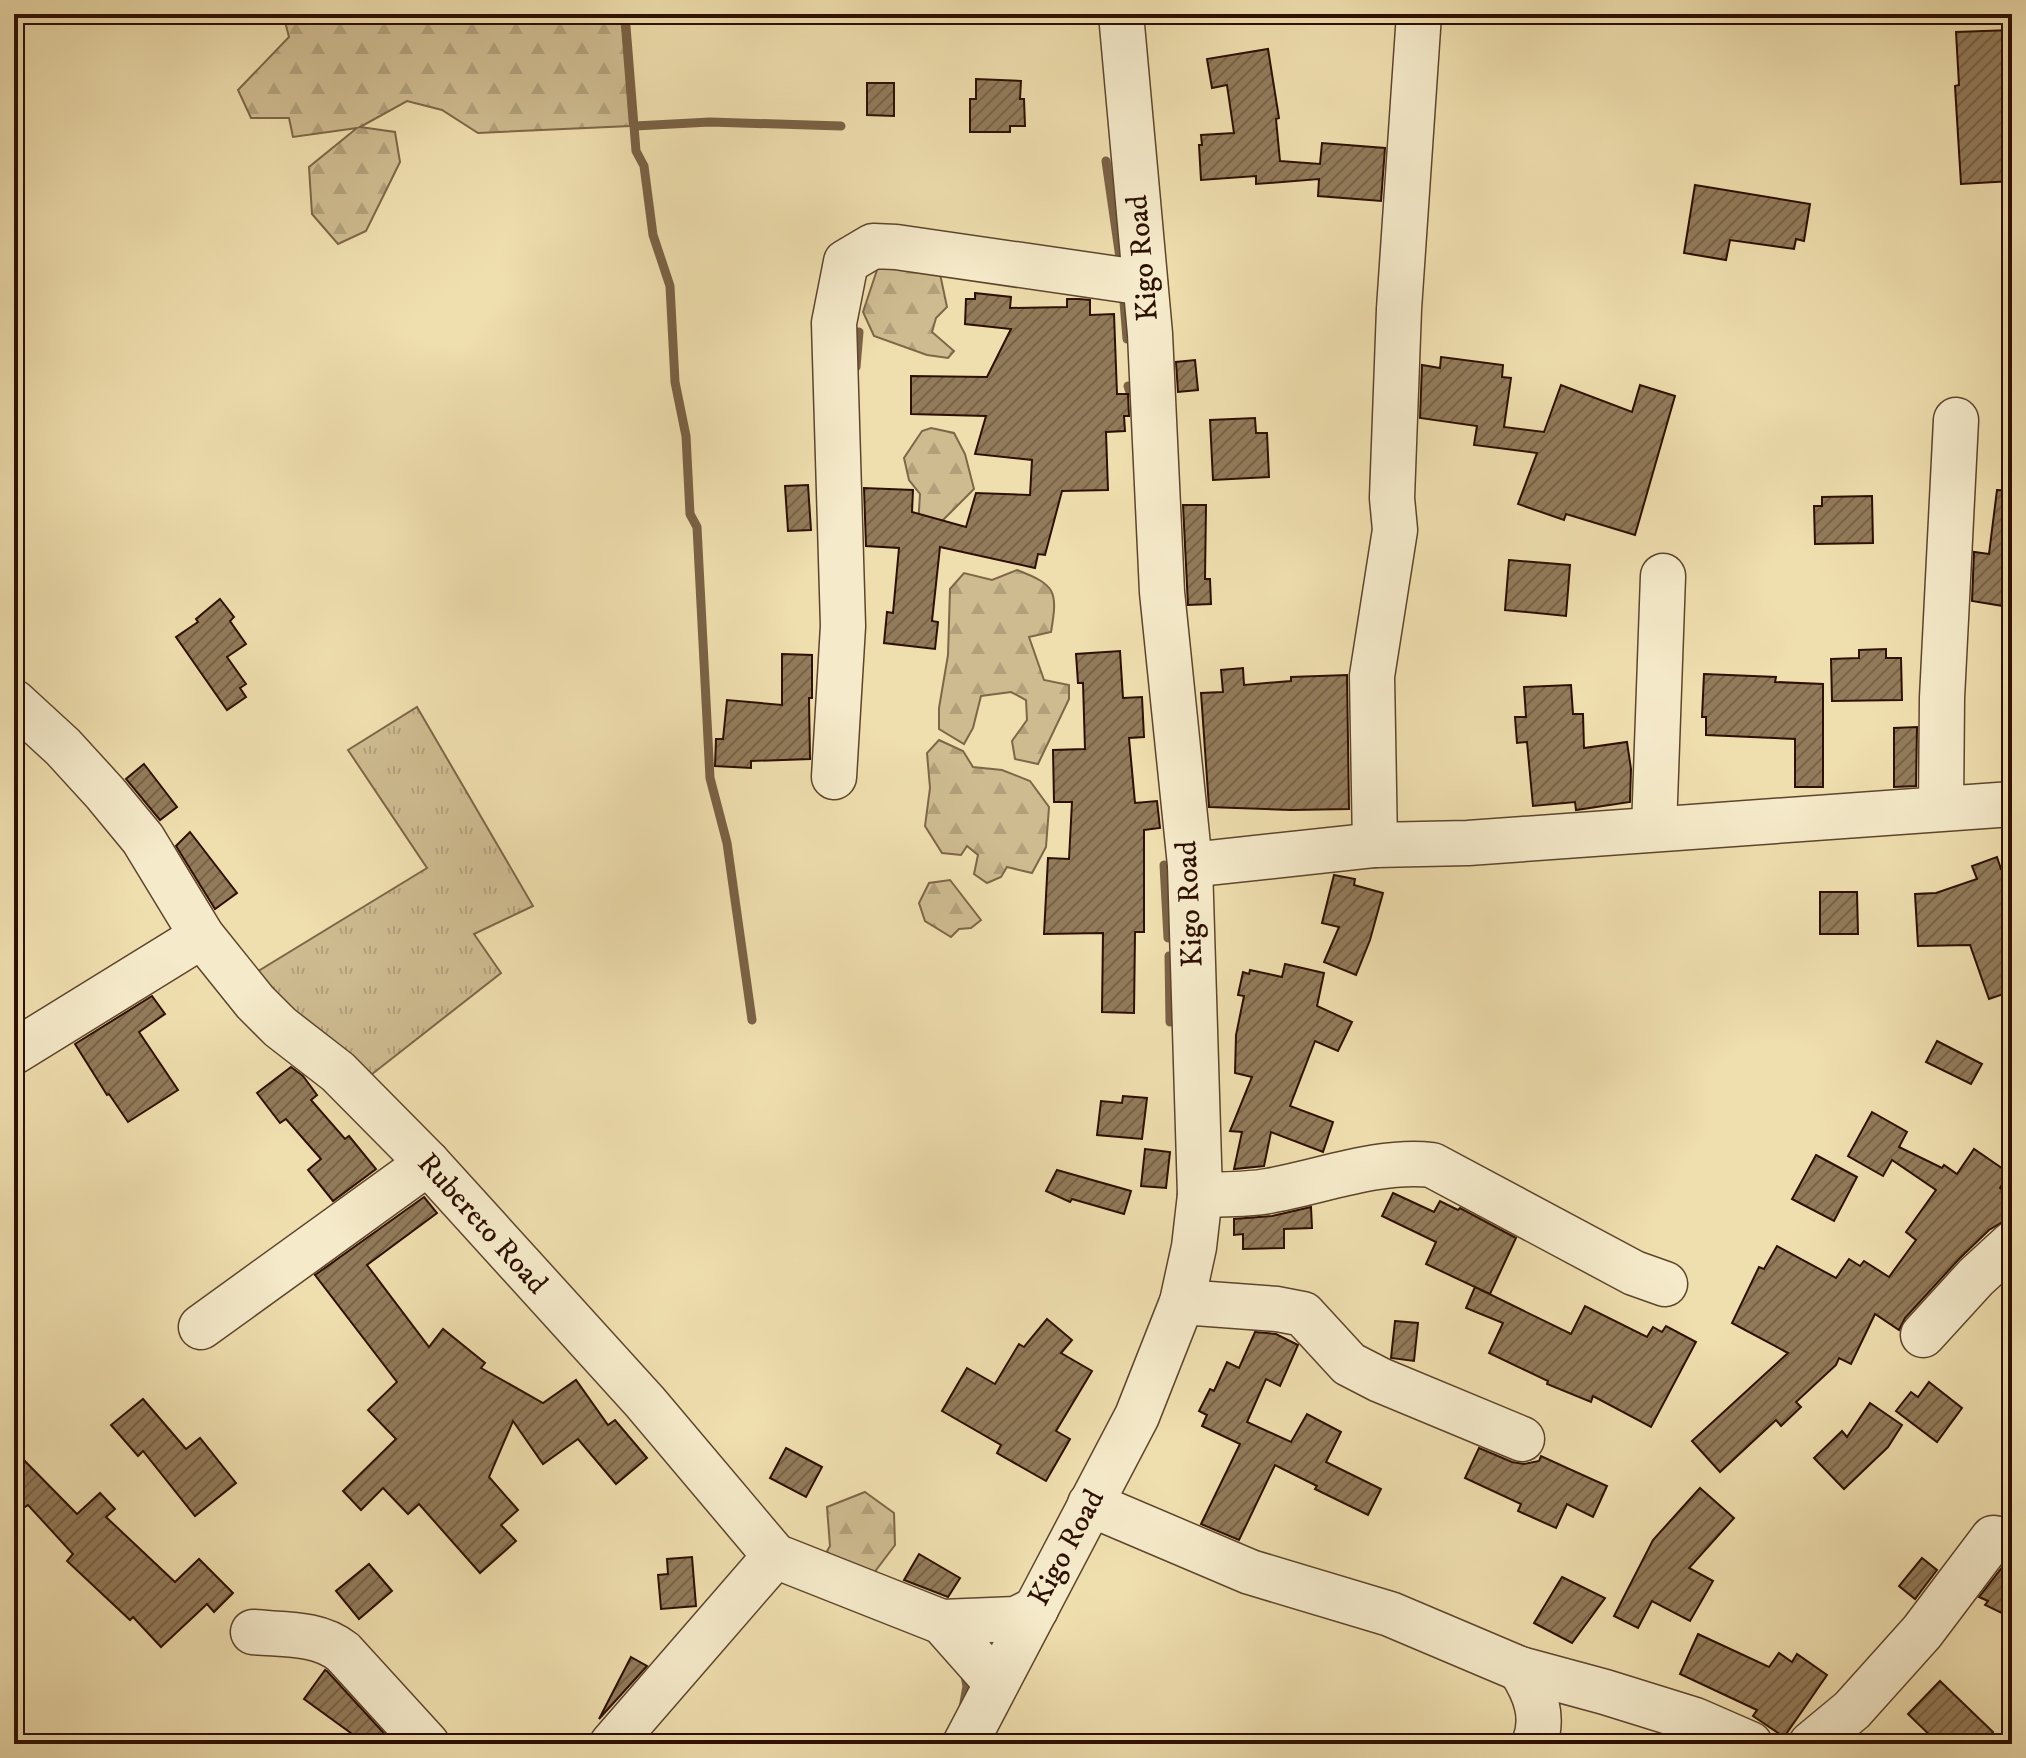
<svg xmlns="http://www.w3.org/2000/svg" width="2026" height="1758" viewBox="0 0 2026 1758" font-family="'IM FELL DW Pica',serif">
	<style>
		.grass { fill: url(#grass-tufts); stroke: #7e6648; stroke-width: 2 }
		.forest { fill: url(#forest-firs); stroke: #7e6648; stroke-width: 2 }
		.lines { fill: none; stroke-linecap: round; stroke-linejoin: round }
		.stream { stroke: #7a6245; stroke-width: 9 }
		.building { fill: url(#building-hatch); stroke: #2e1000; stroke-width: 2 }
		.minor-casing { stroke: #5e442c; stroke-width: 47 }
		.minor { stroke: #f5eaca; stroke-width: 44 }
		.labels { text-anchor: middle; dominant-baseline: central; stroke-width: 6; stroke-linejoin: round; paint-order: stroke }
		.street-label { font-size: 30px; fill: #2e1000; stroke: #f5eaca }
	</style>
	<defs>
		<pattern id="grass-tufts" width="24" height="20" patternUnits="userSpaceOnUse" patternTransform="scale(2)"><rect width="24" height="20" fill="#cebb90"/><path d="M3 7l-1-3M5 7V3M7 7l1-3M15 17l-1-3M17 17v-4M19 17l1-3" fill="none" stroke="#b1a07a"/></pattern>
		<pattern id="forest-firs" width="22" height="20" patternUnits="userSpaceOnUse" patternTransform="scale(2)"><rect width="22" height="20" fill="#cebb90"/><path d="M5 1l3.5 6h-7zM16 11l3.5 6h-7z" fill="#b1a07a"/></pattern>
		<pattern id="building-hatch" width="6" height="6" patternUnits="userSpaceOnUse" patternTransform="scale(2)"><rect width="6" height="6" fill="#927b5a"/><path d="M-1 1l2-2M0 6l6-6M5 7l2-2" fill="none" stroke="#786348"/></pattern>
	</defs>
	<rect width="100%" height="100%" fill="#efdeae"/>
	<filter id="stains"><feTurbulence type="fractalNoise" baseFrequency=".0025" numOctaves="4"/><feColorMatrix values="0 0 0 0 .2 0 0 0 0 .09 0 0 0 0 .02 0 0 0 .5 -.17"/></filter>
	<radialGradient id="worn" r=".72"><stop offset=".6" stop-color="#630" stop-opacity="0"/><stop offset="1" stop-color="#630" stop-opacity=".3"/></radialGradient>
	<polygon class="grass" points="417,707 533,906 474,934 501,973 362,1082 250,976 427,868 348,750"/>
	<g class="forest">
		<polygon points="283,14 621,14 630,126 478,133 442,110 407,101 360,127 395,132 400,162 366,231 338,244 312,214 309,167 357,128 293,137 289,118 251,118 238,90 289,37"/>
		<polygon points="878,267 940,274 947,307 936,318 932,332 954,351 948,358 927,355 874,336 863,312"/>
		<polygon points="931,428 954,433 965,454 974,489 938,525 918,527 920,494 909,480 904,458 922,431"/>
		<path d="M 1017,570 C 1056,585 1058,591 1051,632 L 1029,637 L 1044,680 L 1069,685 L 1069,699 L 1038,764 L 1015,759 L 1012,741 L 1027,720 L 1026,700 L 1011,692 L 981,696 L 973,728 L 964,744 L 939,729 L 939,708 L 948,655 L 950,589 L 964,573 L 992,580 Z"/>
		<polygon points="939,740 963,751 973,767 1002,770 1030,781 1049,807 1046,847 1032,873 1007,867 1001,877 987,883 974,874 978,855 967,846 961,855 942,853 925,826 930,788 927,753"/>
		<polygon points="950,880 981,920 971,928 959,929 951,937 925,921 919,903 929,883"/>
		<polygon points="865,1492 894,1513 895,1545 867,1582 820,1563 830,1546 827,1507"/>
	</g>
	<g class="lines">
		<g class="stream">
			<polyline points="625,14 636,151 644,166 653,235 670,286 675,382 686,436 690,514 697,527 710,778 727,843 752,1020"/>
			<polyline points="635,126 710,122 841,126"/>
			<polyline points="1106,161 1121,265"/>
			<polyline points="1124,302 1127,339"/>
			<polyline points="856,367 859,332"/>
			<polyline points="1128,386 1130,392"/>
			<polyline points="1164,865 1168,938"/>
			<polyline points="1169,956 1170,1022"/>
			<polyline points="963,1708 967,1686 964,1671"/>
		</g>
	</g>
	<g class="building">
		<polygon points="2012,30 2012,181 1961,184 1955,86 1959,85 1956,32"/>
		<polygon points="1268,49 1279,118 1276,119 1280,161 1320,164 1322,143 1385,148 1381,201 1318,196 1319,179 1256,184 1256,176 1201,180 1199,145 1202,145 1201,135 1234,133 1227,85 1212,88 1207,59"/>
		<polygon points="976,79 1021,81 1020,99 1024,99 1025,126 1010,126 1010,132 970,132 970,99 976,99"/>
		<polygon points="867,83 894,83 894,116 867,115"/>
		<polygon points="1695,185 1810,204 1804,241 1796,239 1794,249 1730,240 1726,260 1684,253"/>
		<polygon points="975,293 1011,297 1010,308 1067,307 1067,299 1079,299 1090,300 1090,315 1114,314 1117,394 1128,394 1129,416 1124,416 1125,431 1106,432 1108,490 1062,491 1045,555 1038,554 1035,568 940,547 932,621 938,622 935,649 884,643 887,612 893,613 899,548 866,546 864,488 913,490 912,512 966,527 976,493 1030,495 1032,460 975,454 986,416 911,414 911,376 987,377 1011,329 965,324 966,299 975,299"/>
		<polygon points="1441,357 1503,365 1502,377 1511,378 1504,427 1544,432 1561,385 1632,412 1640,385 1675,396 1635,535 1566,514 1564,520 1518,504 1537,453 1474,445 1477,426 1420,418 1422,365 1440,368"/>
		<polygon points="1195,360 1198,390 1178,392 1176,362"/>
		<polygon points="1255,418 1256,433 1267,433 1269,477 1213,480 1210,420"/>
		<polygon points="808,485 811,530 788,531 785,486"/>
		<polygon points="1997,490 2012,491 2012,597 2005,596 2003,606 1972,601 1974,552 1989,554"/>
		<polygon points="1872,496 1873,543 1815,544 1814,506 1822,506 1822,497"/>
		<polygon points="1183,505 1206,505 1205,579 1210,579 1211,604 1188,605"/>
		<polygon points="1509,560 1570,565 1566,616 1505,610"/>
		<polygon points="220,599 234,617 230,621 246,644 227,657 246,684 240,688 246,697 227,710 176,637 198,622 196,619"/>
		<polygon points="1886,649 1886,658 1901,658 1902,700 1832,701 1831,659 1859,658 1859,650"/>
		<polygon points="1120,651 1123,698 1142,697 1144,737 1129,738 1135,803 1157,801 1160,828 1144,830 1144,932 1135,932 1134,1013 1102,1012 1103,933 1044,934 1048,858 1069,859 1072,802 1054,802 1053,750 1085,749 1083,683 1078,683 1076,654"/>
		<polygon points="782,654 812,655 812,698 809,698 810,759 751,761 751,768 715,766 716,739 723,739 727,700 782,705"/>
		<polygon points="1243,668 1244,685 1291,681 1291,677 1347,675 1349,809 1291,810 1209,807 1201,693 1223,692 1221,670"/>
		<polygon points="1704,674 1776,677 1775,682 1823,684 1823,787 1795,787 1795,739 1706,735 1706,717 1702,717"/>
		<polygon points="1571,685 1573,714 1583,714 1584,748 1627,742 1631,769 1630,802 1576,810 1575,802 1533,806 1527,742 1517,743 1515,717 1526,717 1524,687"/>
		<polygon points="1917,727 1916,786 1894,787 1894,728"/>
		<polygon points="144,764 177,807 160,820 126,779"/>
		<polygon points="190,832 237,893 215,909 176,846"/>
		<polygon points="1997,857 2001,869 2012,865 2012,991 1989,999 1970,945 1918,946 1915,894 1936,893 1977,879 1972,866"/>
		<polygon points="1334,875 1355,879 1354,885 1383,893 1370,940 1356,975 1324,962 1339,927 1322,923"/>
		<polygon points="1820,892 1857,892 1858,934 1820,934"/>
		<polygon points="1285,964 1324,973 1317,1006 1352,1022 1338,1051 1315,1041 1290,1106 1333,1122 1323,1152 1271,1132 1264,1166 1234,1169 1242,1132 1230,1131 1252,1077 1235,1073 1236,1035 1244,996 1238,995 1243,972 1249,974 1250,970 1282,977"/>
		<polygon points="152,996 165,1014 139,1032 178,1090 128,1122 109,1094 107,1095 75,1044"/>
		<polygon points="1937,1041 1982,1064 1971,1084 1926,1062"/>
		<polygon points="291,1067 303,1076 317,1095 311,1100 345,1139 349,1136 376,1169 333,1201 308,1170 321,1159 286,1119 280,1123 257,1093"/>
		<polygon points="1123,1096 1147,1098 1142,1139 1097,1135 1101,1101 1122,1103"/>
		<polygon points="1872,1112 1907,1132 1899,1147 1942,1168 1944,1165 1957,1174 1974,1149 2009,1173 2000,1188 2010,1195 2002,1207 2011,1220 2006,1220 1989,1230 1959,1259 1905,1318 1899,1330 1875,1314 1851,1364 1839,1358 1836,1365 1796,1402 1801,1407 1781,1426 1776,1420 1720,1472 1692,1441 1788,1353 1732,1323 1759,1267 1764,1269 1777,1246 1836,1278 1849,1259 1860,1266 1864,1261 1889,1277 1916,1240 1906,1232 1936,1190 1892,1160 1883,1176 1848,1156"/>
		<polygon points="1145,1149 1170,1152 1166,1188 1141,1186"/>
		<polygon points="1816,1155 1857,1177 1834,1221 1792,1199"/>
		<polygon points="1057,1170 1131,1191 1124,1214 1072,1199 1070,1202 1046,1191"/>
		<polygon points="1393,1193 1434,1212 1440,1201 1458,1210 1460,1208 1516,1238 1490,1294 1475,1287 1571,1334 1585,1306 1647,1337 1653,1327 1662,1332 1666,1326 1696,1342 1651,1427 1593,1396 1591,1402 1547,1384 1548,1381 1489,1353 1503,1323 1466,1308 1475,1287 1426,1264 1436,1242 1382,1216"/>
		<polygon points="424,1197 437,1213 367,1265 429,1347 443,1329 485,1363 481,1368 543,1403 576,1380 608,1425 615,1420 647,1458 616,1484 578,1439 543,1464 513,1421 489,1477 518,1510 501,1525 516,1541 480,1573 419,1504 408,1514 383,1488 361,1510 343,1491 396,1439 368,1410 397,1382 315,1275"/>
		<polygon points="1311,1207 1312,1228 1284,1229 1284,1248 1243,1249 1243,1234 1234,1235 1234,1219 1272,1216"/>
		<polygon points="1047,1319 1072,1340 1061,1353 1092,1371 1056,1431 1070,1439 1046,1481 997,1453 1001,1445 942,1411 967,1368 995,1384 1019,1344 1024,1347"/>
		<polygon points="1395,1321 1418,1323 1414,1361 1391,1358"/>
		<polygon points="1255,1332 1276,1334 1298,1345 1280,1386 1266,1379 1247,1422 1291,1442 1307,1414 1341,1432 1326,1462 1381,1489 1368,1515 1315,1489 1317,1486 1275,1465 1239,1540 1201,1524 1240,1444 1202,1426 1207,1415 1199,1411 1210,1389 1214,1391 1227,1362 1239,1368"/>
		<polygon points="1929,1382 1962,1408 1937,1442 1896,1411 1911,1392 1918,1397"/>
		<polygon points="143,1399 186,1449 200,1438 236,1483 195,1516 143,1451 138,1456 111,1425"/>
		<polygon points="1870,1403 1902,1425 1888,1447 1844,1489 1814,1458 1842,1431 1847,1437"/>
		<polygon points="786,1448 822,1467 806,1497 770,1478"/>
		<polygon points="1479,1448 1512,1462 1524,1464 1539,1461 1541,1456 1607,1486 1593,1517 1567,1504 1556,1528 1518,1511 1521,1504 1465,1478"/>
		<polygon points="14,1450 77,1514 100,1493 115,1509 106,1517 175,1582 199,1559 233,1593 214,1612 207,1604 161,1647 133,1617 130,1620 67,1561 73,1554 28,1505 25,1507 14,1496"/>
		<polygon points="1700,1488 1734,1518 1689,1568 1713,1581 1690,1621 1652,1601 1638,1628 1614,1616 1653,1540"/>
		<polygon points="919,1554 960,1578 948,1597 904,1580"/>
		<polygon points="692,1557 696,1606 661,1609 658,1575 668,1574 667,1559"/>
		<polygon points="1922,1558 1937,1570 1915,1599 1899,1586"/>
		<polygon points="369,1564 392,1591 359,1619 336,1591"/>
		<polygon points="2004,1565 2012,1565 2012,1618 1985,1605 1988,1601 1979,1597"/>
		<polygon points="1562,1577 1605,1598 1572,1643 1534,1623"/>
		<polygon points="1698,1634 1769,1667 1779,1653 1792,1662 1797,1654 1827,1675 1784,1737 1753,1716 1757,1710 1680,1674"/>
		<polygon points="631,1657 647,1666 599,1719"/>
		<polygon points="325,1670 327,1671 392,1742 366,1744 304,1699"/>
		<polygon points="1940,1681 1993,1732 1981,1744 1939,1744 1908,1714"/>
	</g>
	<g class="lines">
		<g class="minor-casing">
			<g id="minor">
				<polyline points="14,702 63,747 105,793 143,839 202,936 255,1002 280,1027 338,1072 428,1163 645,1402 775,1556 942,1622 996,1683"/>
				<polyline points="834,777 843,626 834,323 846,262 873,246 896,247 1145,283"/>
				<polyline points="1941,808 1942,698 1956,420"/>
				<polyline points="1654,829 1663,576"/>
				<polyline points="1375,845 1372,676 1395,530 1392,498 1399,309 1419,14"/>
				<polyline points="1190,865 1375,845 1468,843 2012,804"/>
				<polyline points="14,1052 202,936"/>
				<path d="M 1200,1195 C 1222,1194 1246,1195 1268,1191 C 1321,1182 1377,1159 1432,1165 L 1634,1273 L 1665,1284"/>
				<polyline points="1182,1302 1277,1309 1303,1314 1349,1364 1380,1380 1522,1439"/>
				<polyline points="201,1327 428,1163"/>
				<polyline points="1923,1335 1976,1277 2012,1244"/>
				<polyline points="1090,1504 1250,1572 1390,1614 1520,1669 1605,1692 1695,1720 1750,1744"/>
				<polyline points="942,1622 1016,1619 1036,1609"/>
				<path d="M 253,1632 C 284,1635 318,1632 343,1652 L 427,1744"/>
				<path d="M 1520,1669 C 1535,1692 1545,1717 1534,1744"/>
				<polyline points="612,1744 775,1556"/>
				<polyline points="965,1744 1137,1416 1182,1302 1194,1247 1200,1195 1190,865 1162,592 1150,334 1121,14"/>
				<polyline points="1811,1744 1852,1710 1922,1632 1993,1538 2012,1541"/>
			</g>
		</g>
		<use href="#minor" class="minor"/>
	</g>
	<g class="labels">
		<g class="street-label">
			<text transform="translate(1143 258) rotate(-95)">Kigo Road</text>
			<text transform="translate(1190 904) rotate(-93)">Kigo Road</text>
			<text transform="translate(482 1224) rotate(48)">Rubereto Road</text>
			<text transform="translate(1067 1548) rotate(-62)">Kigo Road</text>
		</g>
	</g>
	<rect width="2026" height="1758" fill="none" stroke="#efdeae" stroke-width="48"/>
	<rect x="16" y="16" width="1994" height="1726" fill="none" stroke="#2e1000" stroke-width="4"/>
	<rect x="24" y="24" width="1978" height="1710" fill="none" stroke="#2e1000" stroke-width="2"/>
	<rect width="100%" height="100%" filter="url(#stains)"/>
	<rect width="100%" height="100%" fill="url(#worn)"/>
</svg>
